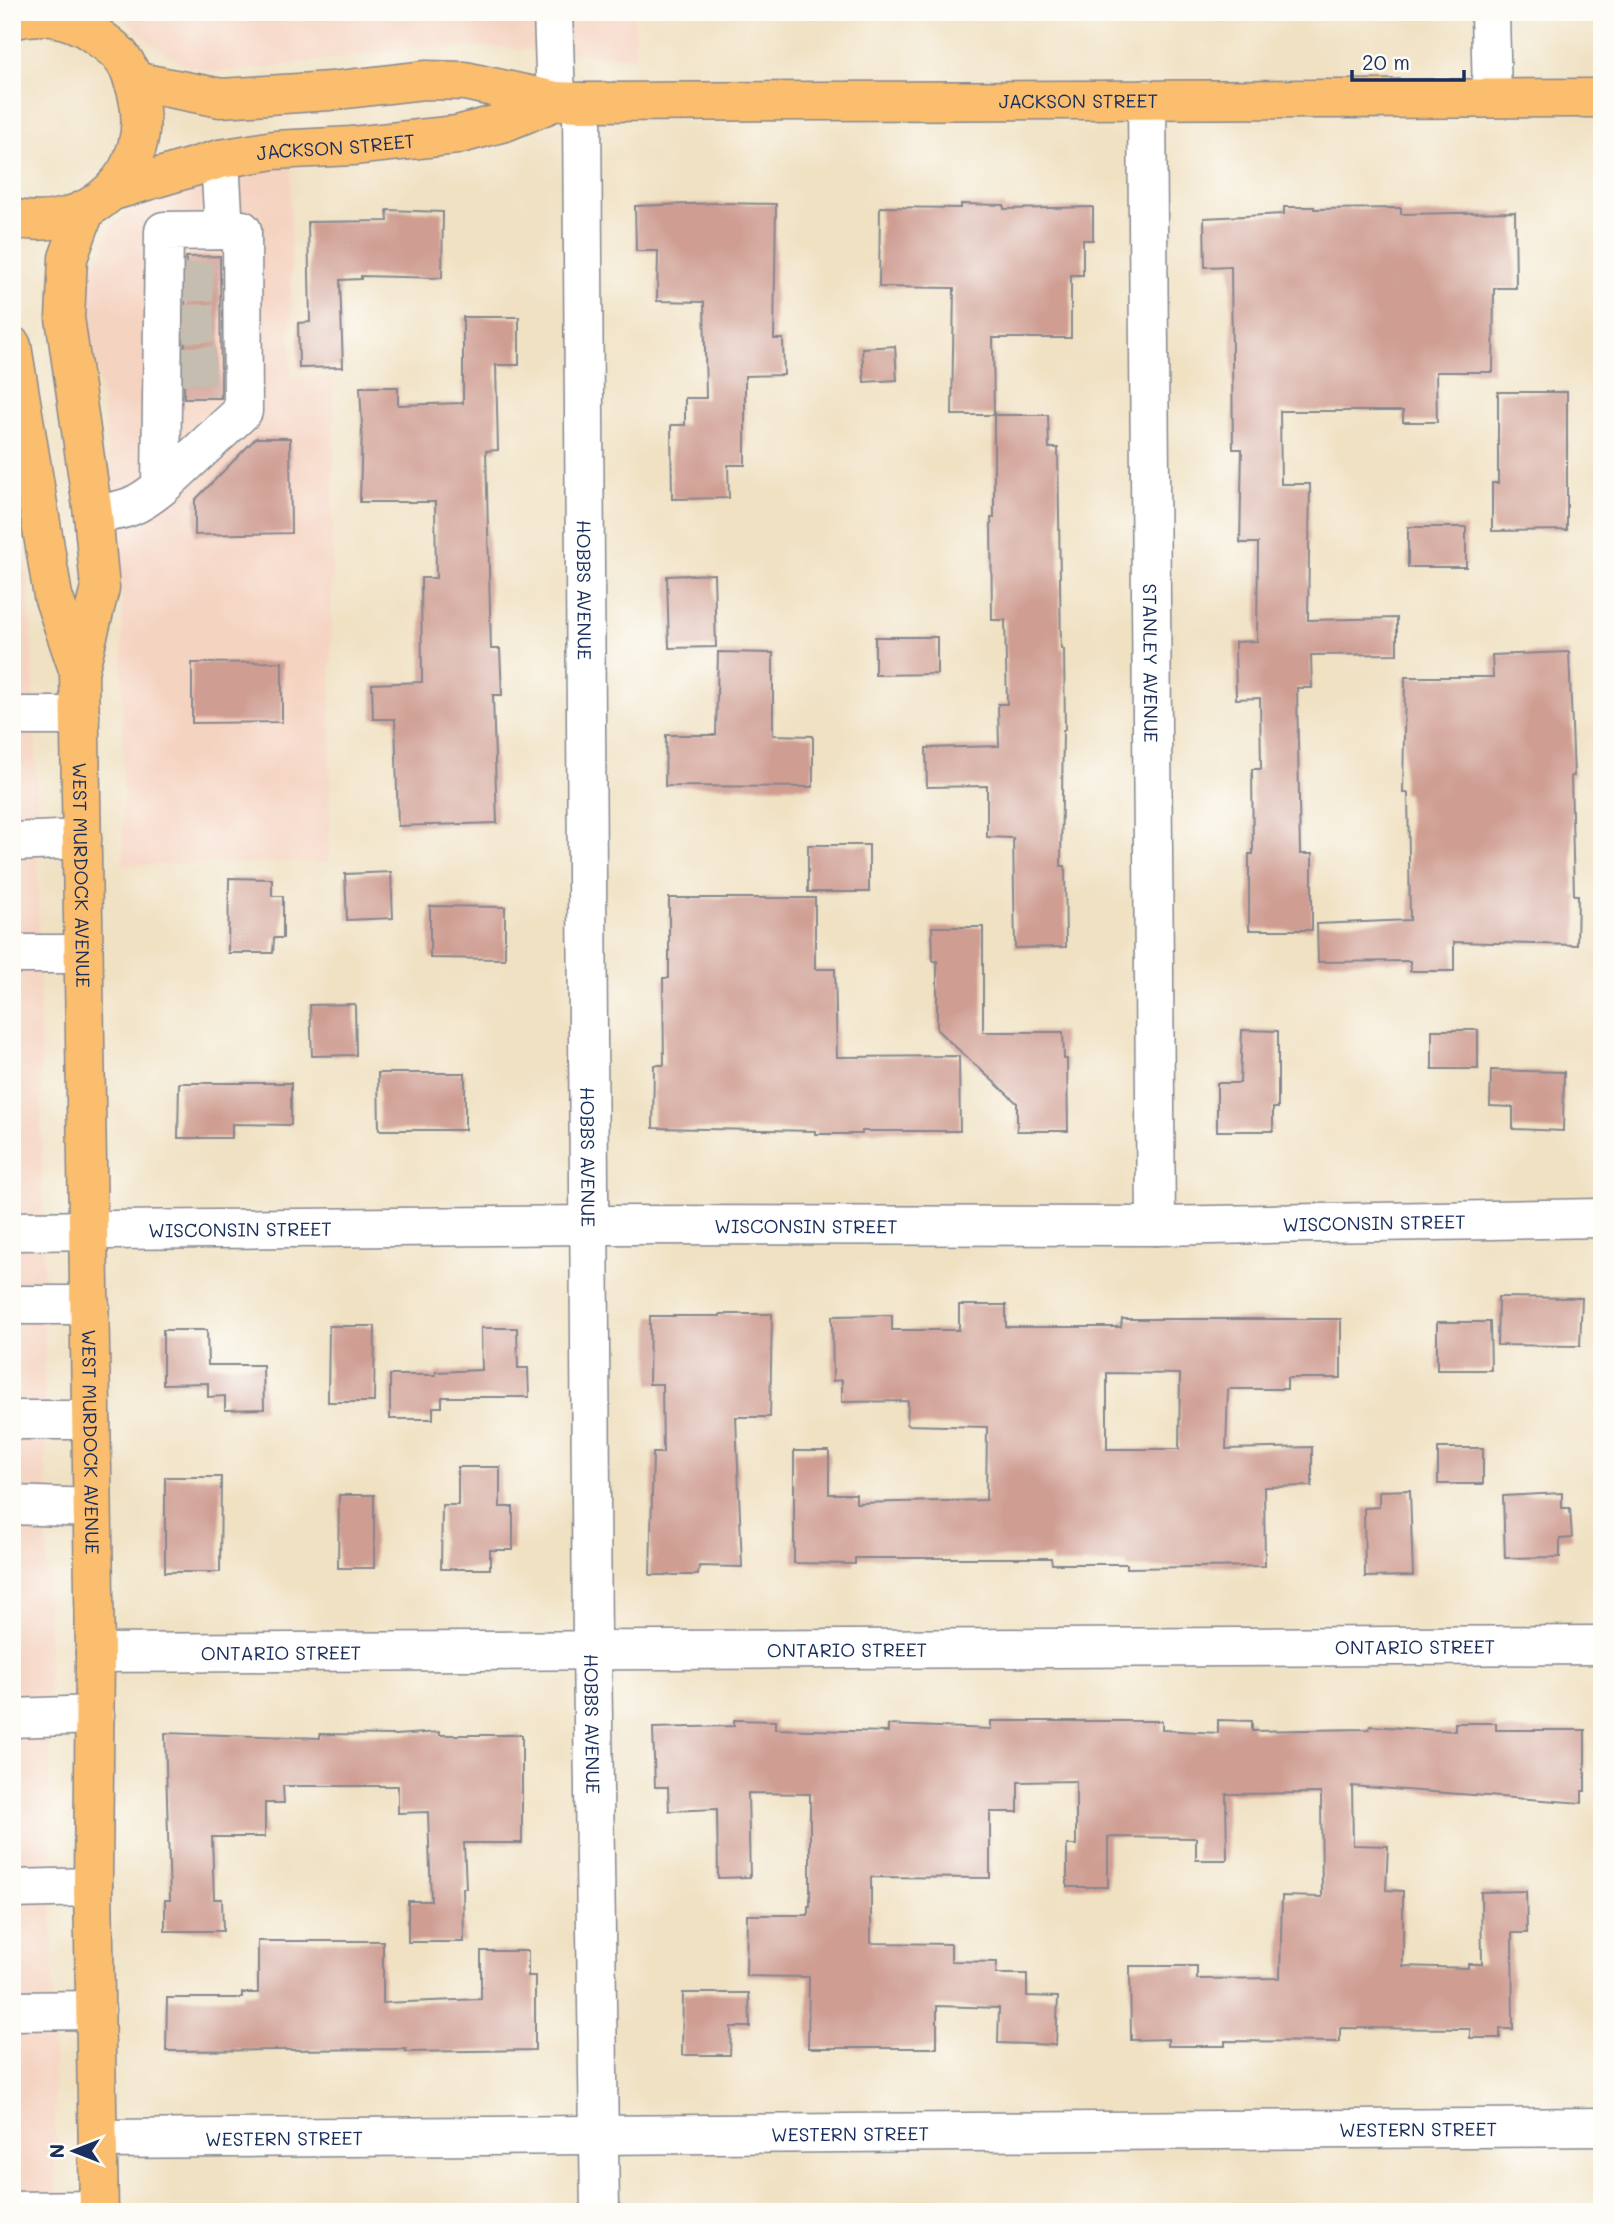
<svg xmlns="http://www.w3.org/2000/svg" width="1614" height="2224" viewBox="0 0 1614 2224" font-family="Mali,sans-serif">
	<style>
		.built { fill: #f5d3c1 }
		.building { fill: #cf9d92; fill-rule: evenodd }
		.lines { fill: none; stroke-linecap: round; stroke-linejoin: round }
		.minor-tunnel { stroke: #c5bdaf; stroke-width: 38; stroke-dasharray: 38 19; stroke-linecap: butt }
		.minor-casing { stroke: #868890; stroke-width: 41 }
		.major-casing { stroke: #868890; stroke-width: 41 }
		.minor { stroke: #fff; stroke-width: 38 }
		.major { stroke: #fabe6e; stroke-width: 38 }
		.labels { text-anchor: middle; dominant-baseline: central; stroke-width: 7; stroke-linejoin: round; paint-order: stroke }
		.street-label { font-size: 19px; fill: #1b2f5e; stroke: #fdfcf7 }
	</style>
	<rect width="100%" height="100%" fill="#fdfcf7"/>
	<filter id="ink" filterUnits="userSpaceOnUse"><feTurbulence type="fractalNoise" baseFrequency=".0143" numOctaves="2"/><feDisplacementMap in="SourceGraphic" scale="14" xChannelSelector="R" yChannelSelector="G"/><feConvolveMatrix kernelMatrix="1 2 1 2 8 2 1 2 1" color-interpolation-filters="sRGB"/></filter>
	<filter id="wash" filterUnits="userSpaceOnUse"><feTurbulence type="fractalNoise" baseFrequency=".00686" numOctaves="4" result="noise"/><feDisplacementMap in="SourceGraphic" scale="28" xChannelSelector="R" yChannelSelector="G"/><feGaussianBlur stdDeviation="1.57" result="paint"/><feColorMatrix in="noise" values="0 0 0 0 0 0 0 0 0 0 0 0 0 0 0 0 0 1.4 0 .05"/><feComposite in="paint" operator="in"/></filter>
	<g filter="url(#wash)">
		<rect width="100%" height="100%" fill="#f0e1c3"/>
		<g class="built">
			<polygon points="125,12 634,12 635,58 488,47 419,47 247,70 209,72 187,67 154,46 130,24"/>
			<polygon points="291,164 291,377 334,378 329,862 123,865 122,599 119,546 102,400 88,315 90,279 115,222 134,204 172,187"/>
			<polygon points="12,480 27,579 32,647 37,787 56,2212 12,2212"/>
		</g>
		<g id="blocks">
			<g class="building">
				<polygon points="718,203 776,204 774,339 783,339 784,375 745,376 745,465 728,465 729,498 672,499 671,425 685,425 685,398 706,398 704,302 657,301 658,251 636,251 635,206"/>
				<polygon points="961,204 1004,205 1004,209 1093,207 1093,240 1083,240 1083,275 1071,275 1071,338 993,338 994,415 952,415 954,288 879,287 880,207 961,208"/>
				<polygon points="1284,207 1314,207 1314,209 1401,208 1401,214 1515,212 1516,288 1494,288 1493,372 1436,372 1437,422 1403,422 1403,411 1280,411 1281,484 1310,484 1308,620 1397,618 1397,654 1311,655 1312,688 1297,688 1300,854 1312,854 1312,930 1249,930 1249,854 1253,854 1252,769 1261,769 1260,698 1236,699 1235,642 1257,641 1258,543 1240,543 1242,449 1233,449 1231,266 1205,267 1204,218 1284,214"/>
				<polygon points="387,210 443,212 442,278 361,276 361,279 340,280 343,367 299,368 298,323 310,322 308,222 388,221"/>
				<polygon points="220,256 221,398 184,398 186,257"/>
				<polygon points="463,317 519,317 519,365 496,365 498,450 486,451 491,649 500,649 502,695 493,695 497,823 398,826 395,719 373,719 372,684 422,682 421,578 436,578 435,502 360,502 362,425 360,387 398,387 398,405 463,403"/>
				<polygon points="895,346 897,380 864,382 862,348"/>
				<polygon points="1498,392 1567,392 1567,530 1492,531 1492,483 1498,483"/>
				<polygon points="994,415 1048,415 1049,448 1058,448 1061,649 1064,649 1065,730 1063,730 1061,866 1065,866 1066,947 1015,948 1013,838 987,837 987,786 927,787 926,748 999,746 998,704 1007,704 1005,620 992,620 991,518 994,518"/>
				<polygon points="256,438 290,438 291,533 195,535 195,500"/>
				<rect x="1408" y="527" width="58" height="40"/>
				<polygon points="714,574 716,647 669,648 667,576"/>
				<polygon points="875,637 937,637 937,674 875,675"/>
				<polygon points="718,652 773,653 773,735 813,736 813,787 665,786 666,735 716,735"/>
				<polygon points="1569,652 1574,776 1571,776 1574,895 1578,895 1577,945 1454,942 1454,971 1410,971 1410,961 1318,962 1317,924 1410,920 1408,793 1403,793 1405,677 1493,677 1492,655"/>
				<polygon points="282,662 282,722 192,723 192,663"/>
				<rect x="808" y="845" width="61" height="47"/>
				<polygon points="391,872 393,918 347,920 345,874"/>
				<polygon points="229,878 272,879 272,896 283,896 283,938 274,938 273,953 228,953"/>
				<polygon points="669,898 815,898 815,969 835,969 837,1057 959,1056 960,1131 862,1131 862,1134 815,1134 815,1131 653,1128 654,1065 664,1065 663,978 669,978"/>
				<polygon points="430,906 505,907 505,959 430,958"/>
				<polygon points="932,927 983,927 983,1032 1063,1032 1064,1059 1067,1059 1068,1131 1017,1131 1017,1103 937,1030 937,961 933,961"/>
				<polygon points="355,1004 356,1055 312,1056 310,1005"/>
				<polygon points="1242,1030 1278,1031 1278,1108 1273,1108 1273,1131 1217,1131 1217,1083 1240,1083"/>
				<rect x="1432" y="1030" width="46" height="39"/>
				<polygon points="1491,1070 1564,1072 1563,1131 1513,1129 1513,1107 1490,1106"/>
				<polygon points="378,1073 465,1073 465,1130 379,1130"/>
				<polygon points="179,1083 291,1083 291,1125 232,1124 232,1138 178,1138"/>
				<polygon points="1498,1297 1582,1298 1580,1346 1497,1345"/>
				<path d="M 959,1305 L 1006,1305 L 1006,1327 L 1121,1327 L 1122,1319 L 1341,1319 L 1341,1378 L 1287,1378 L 1287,1389 L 1228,1389 L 1226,1449 L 1312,1447 L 1312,1486 L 1264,1487 L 1265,1566 L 1127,1568 L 1127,1564 L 1052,1564 L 1051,1558 L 855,1558 L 855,1564 L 794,1563 L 794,1451 L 829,1451 L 829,1494 L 856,1494 L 856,1503 L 986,1500 L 987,1427 L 907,1425 L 908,1401 L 842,1402 L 842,1380 L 833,1381 L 832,1316 L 892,1315 L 892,1330 L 959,1330 ZM 1107,1373 L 1180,1374 L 1179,1449 L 1107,1449 Z"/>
				<polygon points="720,1314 772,1314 770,1417 736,1417 742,1567 699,1566 698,1575 650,1575 653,1453 663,1453 662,1384 649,1384 650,1316 720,1316"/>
				<polygon points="1437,1322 1490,1322 1491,1370 1437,1370"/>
				<polygon points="329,1326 375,1326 374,1402 328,1402"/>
				<polygon points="481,1328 517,1328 518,1368 528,1368 529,1397 442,1397 442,1407 433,1407 433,1419 390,1419 390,1375 436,1375 436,1372 482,1370"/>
				<polygon points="163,1330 207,1330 208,1365 263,1365 264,1409 225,1410 225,1396 208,1397 208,1383 163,1384"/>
				<rect x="1438" y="1448" width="45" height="36"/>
				<polygon points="458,1467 500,1467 500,1507 513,1507 513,1550 490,1550 490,1569 441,1569 442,1505 458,1505"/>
				<polygon points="165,1477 221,1477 220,1572 165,1572"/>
				<polygon points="1410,1490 1413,1576 1365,1577 1364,1508 1379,1507 1379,1491"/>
				<polygon points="1562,1493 1562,1508 1570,1508 1572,1538 1560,1539 1560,1557 1505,1558 1503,1496"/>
				<polygon points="339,1495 374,1495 374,1568 338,1568"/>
				<polygon points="734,1720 775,1721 775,1729 888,1732 888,1725 991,1729 991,1721 1162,1721 1162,1730 1218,1733 1218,1720 1252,1721 1252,1731 1369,1729 1370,1726 1455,1731 1455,1723 1496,1723 1496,1730 1585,1730 1585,1791 1582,1791 1582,1803 1352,1786 1353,1845 1388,1846 1386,1890 1403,1891 1403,1966 1468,1968 1468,1964 1482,1964 1481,1892 1526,1891 1527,1933 1512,1933 1513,2029 1500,2029 1500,2038 1470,2038 1470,2029 1340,2028 1340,2042 1225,2041 1225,2046 1168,2046 1168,2039 1131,2040 1130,1966 1197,1966 1197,1979 1280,1978 1282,1896 1322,1897 1321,1793 1226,1794 1227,1860 1196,1860 1196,1838 1108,1837 1108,1887 1067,1887 1067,1845 1076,1845 1076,1781 1018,1782 1018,1812 990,1812 990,1878 871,1877 871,1943 951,1944 951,1961 997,1962 996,1974 1027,1974 1027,1996 1058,1997 1056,2045 998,2043 999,2008 937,2006 937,2048 808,2048 809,1977 746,1976 747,1915 808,1915 808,1906 810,1906 810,1794 748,1793 750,1877 718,1878 717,1809 669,1811 668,1787 655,1787 653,1728 734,1726"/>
				<polygon points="440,1732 440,1735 522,1735 522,1843 464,1843 466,1888 463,1888 464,1942 408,1942 408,1901 431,1901 428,1812 398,1813 398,1786 283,1786 284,1803 265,1803 265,1837 212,1837 214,1899 222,1899 223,1931 165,1931 165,1900 170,1900 165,1733 320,1738 320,1734 396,1735"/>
				<polygon points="258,1941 383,1941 383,2003 481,1999 481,1951 528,1951 528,1976 535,1976 535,2050 406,2052 406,2049 166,2051 167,1998 242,1998 242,1993 258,1993"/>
				<polygon points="683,1993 749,1993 750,2027 731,2027 730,2055 682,2055"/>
			</g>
		</g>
	</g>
	<g filter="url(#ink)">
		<use href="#blocks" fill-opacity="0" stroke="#868890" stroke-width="2"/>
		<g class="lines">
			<g class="minor-tunnel">
				<polyline points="175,282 225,282"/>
				<polyline points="176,324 226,323"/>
				<polyline points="177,366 227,365"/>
			</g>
			<g class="minor-casing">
				<g id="minor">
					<polyline points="553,12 556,101"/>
					<polyline points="1490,12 1492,98"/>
					<path id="s1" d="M 1147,99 L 1156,1226"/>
					<path id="s2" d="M 582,102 L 592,1650 L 600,2212"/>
					<polyline points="220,159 224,230"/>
					<path d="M 93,514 C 124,511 137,507 161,487 L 164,231 L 242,230 L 243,411 L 161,487"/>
					<polyline points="12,716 80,716"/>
					<polyline points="12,842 82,839"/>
					<polyline points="12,954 83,954"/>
					<path id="s3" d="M 12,1231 L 589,1225 L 1156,1226 L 1602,1218"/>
					<polyline points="12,1305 90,1305"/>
					<polyline points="12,1420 91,1420"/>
					<polyline points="12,1505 92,1508"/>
					<path id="s4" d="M 95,1653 L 1602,1645"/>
					<polyline points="12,1718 95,1715"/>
					<polyline points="12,1889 93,1887"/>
					<polyline points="12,2011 96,2010"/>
					<path id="s5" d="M 98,2139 L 1602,2127"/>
					<polyline points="12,2211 99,2210"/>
				</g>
			</g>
			<g class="major-casing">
				<g id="major">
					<path d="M 12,20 C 40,12 70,17 94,34 C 103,41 115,48 122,58 C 130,68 134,81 137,93 C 157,171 89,235 12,218"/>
					<path id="s6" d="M 133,81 L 221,98 L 330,91 L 425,80 L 465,81 L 556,101 L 582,102 L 1602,98"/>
					<path id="s7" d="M 113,191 L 220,159 L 274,150 L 352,146 L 457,135 L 505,122 L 556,101"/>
					<path id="s8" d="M 85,211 L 68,258 L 65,318 L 93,514 L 100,588 L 79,672 L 95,1653 L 93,1887 L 99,2212"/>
					<polyline points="12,346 53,596 79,672"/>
				</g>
			</g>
			<use href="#minor" class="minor"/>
			<use href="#major" class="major"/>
		</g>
	</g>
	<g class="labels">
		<g class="street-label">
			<text stroke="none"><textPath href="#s6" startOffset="950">JACKSON STREET</textPath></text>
			<text stroke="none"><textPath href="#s7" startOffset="228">JACKSON STREET</textPath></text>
			<text stroke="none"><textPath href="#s2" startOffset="488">HOBBS AVENUE</textPath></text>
			<text stroke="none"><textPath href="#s1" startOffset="564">STANLEY AVENUE</textPath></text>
			<text stroke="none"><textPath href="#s8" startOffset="672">WEST MURDOCK AVENUE</textPath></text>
			<text stroke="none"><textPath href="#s2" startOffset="1055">HOBBS AVENUE</textPath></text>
			<text stroke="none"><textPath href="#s3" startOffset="1362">WISCONSIN STREET</textPath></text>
			<text stroke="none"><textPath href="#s3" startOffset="794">WISCONSIN STREET</textPath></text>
			<text stroke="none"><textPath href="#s3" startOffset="228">WISCONSIN STREET</textPath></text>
			<text stroke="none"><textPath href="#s8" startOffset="1239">WEST MURDOCK AVENUE</textPath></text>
			<text stroke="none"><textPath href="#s4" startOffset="1320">ONTARIO STREET</textPath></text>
			<text stroke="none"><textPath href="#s4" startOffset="752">ONTARIO STREET</textPath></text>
			<text stroke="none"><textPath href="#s4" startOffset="186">ONTARIO STREET</textPath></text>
			<text stroke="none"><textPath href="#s2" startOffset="1622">HOBBS AVENUE</textPath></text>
			<text stroke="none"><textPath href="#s5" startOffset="1320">WESTERN STREET</textPath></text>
			<text stroke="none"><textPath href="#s5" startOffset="752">WESTERN STREET</textPath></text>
			<text stroke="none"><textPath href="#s5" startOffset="186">WESTERN STREET</textPath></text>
		</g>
	</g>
	<rect width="1614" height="2224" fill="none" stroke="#fdfcf7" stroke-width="42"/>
	<g transform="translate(74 2151) rotate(270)" stroke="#fdfcf7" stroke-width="5" paint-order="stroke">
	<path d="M0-5L12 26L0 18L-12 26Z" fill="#1b2f5e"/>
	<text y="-10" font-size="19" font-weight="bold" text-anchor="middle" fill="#1b2f5e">N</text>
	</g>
	<path d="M1352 70v10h112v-10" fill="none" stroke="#1b2f5e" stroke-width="3.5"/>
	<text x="1362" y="70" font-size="21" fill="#1b2f5e" stroke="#fdfcf7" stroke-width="5" paint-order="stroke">20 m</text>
</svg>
